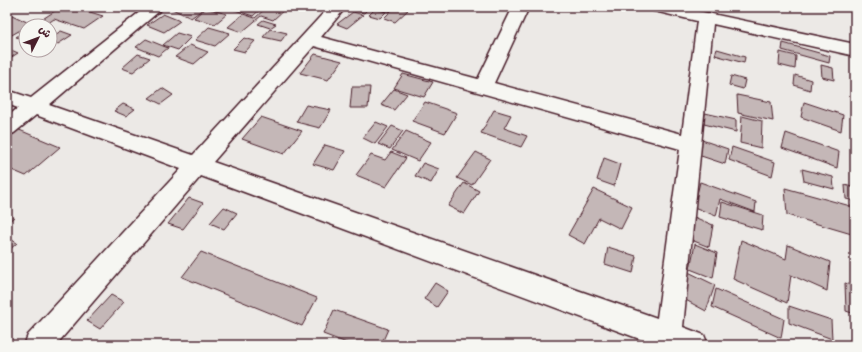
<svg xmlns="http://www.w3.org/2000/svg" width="862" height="352" viewBox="0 0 862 352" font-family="Dekko,'Playpen Sans Arabic',sans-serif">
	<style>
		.building { fill: #c4b7b7; stroke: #4a1f2b }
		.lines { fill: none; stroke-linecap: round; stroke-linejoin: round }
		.street-casing { stroke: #4a1f2b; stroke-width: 3 }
		.street { fill: #f6f6f2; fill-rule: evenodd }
	</style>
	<rect width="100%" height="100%" fill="#ece9e6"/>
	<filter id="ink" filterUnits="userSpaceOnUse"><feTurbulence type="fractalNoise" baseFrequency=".025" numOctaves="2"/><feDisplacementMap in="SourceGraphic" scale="8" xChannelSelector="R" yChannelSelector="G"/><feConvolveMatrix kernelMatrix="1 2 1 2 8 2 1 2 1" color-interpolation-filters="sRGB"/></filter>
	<g filter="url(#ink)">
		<g class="building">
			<polygon points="61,7 74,7 103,16 84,29 54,19 44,26 32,26"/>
			<polygon points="168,7 206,7 191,18"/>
			<polygon points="226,7 263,7 253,16"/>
			<polygon points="267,7 286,8 273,20 261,16 242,32 228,27 243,14 255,18"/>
			<polygon points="355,7 370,7 364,13 352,10"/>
			<polygon points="373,7 393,7 389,12"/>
			<polygon points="395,7 408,10 395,22 384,18"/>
			<polygon points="205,8 227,14 215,24 194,18"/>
			<polygon points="375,9 386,12 380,18 369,15"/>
			<polygon points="353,12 363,15 347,28 337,24"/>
			<polygon points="163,14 180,21 164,32 147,25"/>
			<polygon points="12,15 31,24 10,36 7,35 7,17"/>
			<polygon points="263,20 276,24 270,28 258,24"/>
			<polygon points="209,27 230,33 215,46 195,40"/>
			<polygon points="270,29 287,33 281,41 263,37"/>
			<polygon points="26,30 26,38 24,39 16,37"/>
			<polygon points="61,31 72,35 58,44 50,40 50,38"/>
			<polygon points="177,33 191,37 178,50 163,45"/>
			<polygon points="244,38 255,41 245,52 233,49"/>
			<polygon points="146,39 168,48 158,56 136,47"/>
			<polygon points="783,43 830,56 829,63 782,50"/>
			<polygon points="190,45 208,52 194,64 175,57"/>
			<polygon points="7,48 18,53 7,60"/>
			<polygon points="717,49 745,57 744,63 715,55"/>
			<polygon points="780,52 796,56 795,69 779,65"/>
			<polygon points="138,54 150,58 133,72 122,68"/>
			<polygon points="315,54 342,61 328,80 300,73"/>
			<polygon points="821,65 833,68 834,80 822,77"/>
			<polygon points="403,74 433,82 424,97 394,88"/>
			<polygon points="795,75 811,80 810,90 794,85"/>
			<polygon points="731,76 745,80 743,89 729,85"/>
			<polygon points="352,87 370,87 368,108 350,108"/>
			<polygon points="162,88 173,95 161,104 149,98"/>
			<polygon points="394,89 407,94 394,110 381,105"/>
			<polygon points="737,95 771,102 773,121 738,113"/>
			<polygon points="425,102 457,113 445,133 412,121"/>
			<polygon points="804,102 843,115 841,131 801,117"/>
			<polygon points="123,104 135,109 126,116 114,111"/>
			<polygon points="306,105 331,110 320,128 296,122"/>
			<polygon points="494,110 511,115 504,128 527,136 521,147 481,133"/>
			<polygon points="705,113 736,120 736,132 704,124"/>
			<polygon points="742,116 762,121 761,148 740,143"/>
			<polygon points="261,117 302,131 284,154 242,139"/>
			<polygon points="376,122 388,127 375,144 363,138"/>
			<polygon points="392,126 403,131 390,149 378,144"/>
			<polygon points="17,129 60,147 26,176 7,168 7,137"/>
			<polygon points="406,131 431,142 418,161 392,150"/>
			<polygon points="786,133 839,152 837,168 782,148"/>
			<polygon points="699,139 728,149 725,164 695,154"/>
			<polygon points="325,145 345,151 334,170 313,164"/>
			<polygon points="732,147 775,162 772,176 729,160"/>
			<polygon points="391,152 406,158 386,187 356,175 371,155 385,160"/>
			<polygon points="476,152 490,159 472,185 457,178"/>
			<polygon points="604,158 620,164 614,186 597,180"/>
			<polygon points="423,163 439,169 431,183 415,176"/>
			<polygon points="802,169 833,177 834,189 804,181"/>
			<polygon points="700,182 756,202 755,212 720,199 716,216 694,207"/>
			<polygon points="464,183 479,191 464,214 448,206"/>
			<polygon points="845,185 855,188 855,201 846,199"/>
			<polygon points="785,188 854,207 855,235 787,215"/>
			<polygon points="594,189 632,207 621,229 599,218 585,244 568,235"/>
			<polygon points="189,198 203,203 183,229 168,224"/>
			<polygon points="722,202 763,215 762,230 720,217"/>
			<polygon points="224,207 237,213 224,229 210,223"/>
			<polygon points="7,213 14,217 7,223"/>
			<polygon points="694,217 713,225 709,247 689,239"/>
			<polygon points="7,237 17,243 7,252"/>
			<polygon points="741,240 786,259 788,245 830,262 827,291 791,275 787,303 733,279"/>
			<polygon points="695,244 717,253 713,278 690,269"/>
			<polygon points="608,247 636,256 633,273 605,264"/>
			<polygon points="201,252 317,298 302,326 182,277"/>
			<polygon points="678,267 715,285 706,311 669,291"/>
			<polygon points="435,283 448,291 437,307 424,299"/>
			<polygon points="845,283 855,286 855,314 846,311"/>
			<polygon points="716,289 784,319 781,338 712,307"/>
			<polygon points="111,295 124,302 100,329 87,321"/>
			<polygon points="789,306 831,320 832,339 789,323"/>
			<polygon points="334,310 388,329 381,345 352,345 323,334"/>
		</g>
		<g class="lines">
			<g class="street-casing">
				<path id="street" d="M 146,7 L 164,7 L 49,105 L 193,155 L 329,7 L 346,7 L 321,37 L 478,79 L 513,7 L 529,7 L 494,83 L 682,134 L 697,21 L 650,10 L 648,7 L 679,7 L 855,44 L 855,56 L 713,24 L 683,327 L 704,335 L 708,345 L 656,345 L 201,176 L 56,345 L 24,345 L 28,335 L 181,169 L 36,115 L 14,133 L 7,136 L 7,117 L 18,108 L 7,104 L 7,90 L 31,98 ZM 314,46 L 680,149 L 657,318 L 213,162 Z"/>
			</g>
			<use href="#street" class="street"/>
		</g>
	</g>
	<rect width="862" height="352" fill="none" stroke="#f6f6f2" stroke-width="24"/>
	<rect x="12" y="12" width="838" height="328" fill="none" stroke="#4a1f2b" stroke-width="1.5" filter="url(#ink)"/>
	<g transform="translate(38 38) rotate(48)"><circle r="19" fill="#f6f6f2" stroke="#b1a0a2"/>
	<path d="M0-3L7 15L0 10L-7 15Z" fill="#4a1f2b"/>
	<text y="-6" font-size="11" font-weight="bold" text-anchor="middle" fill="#4a1f2b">ش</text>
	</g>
</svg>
